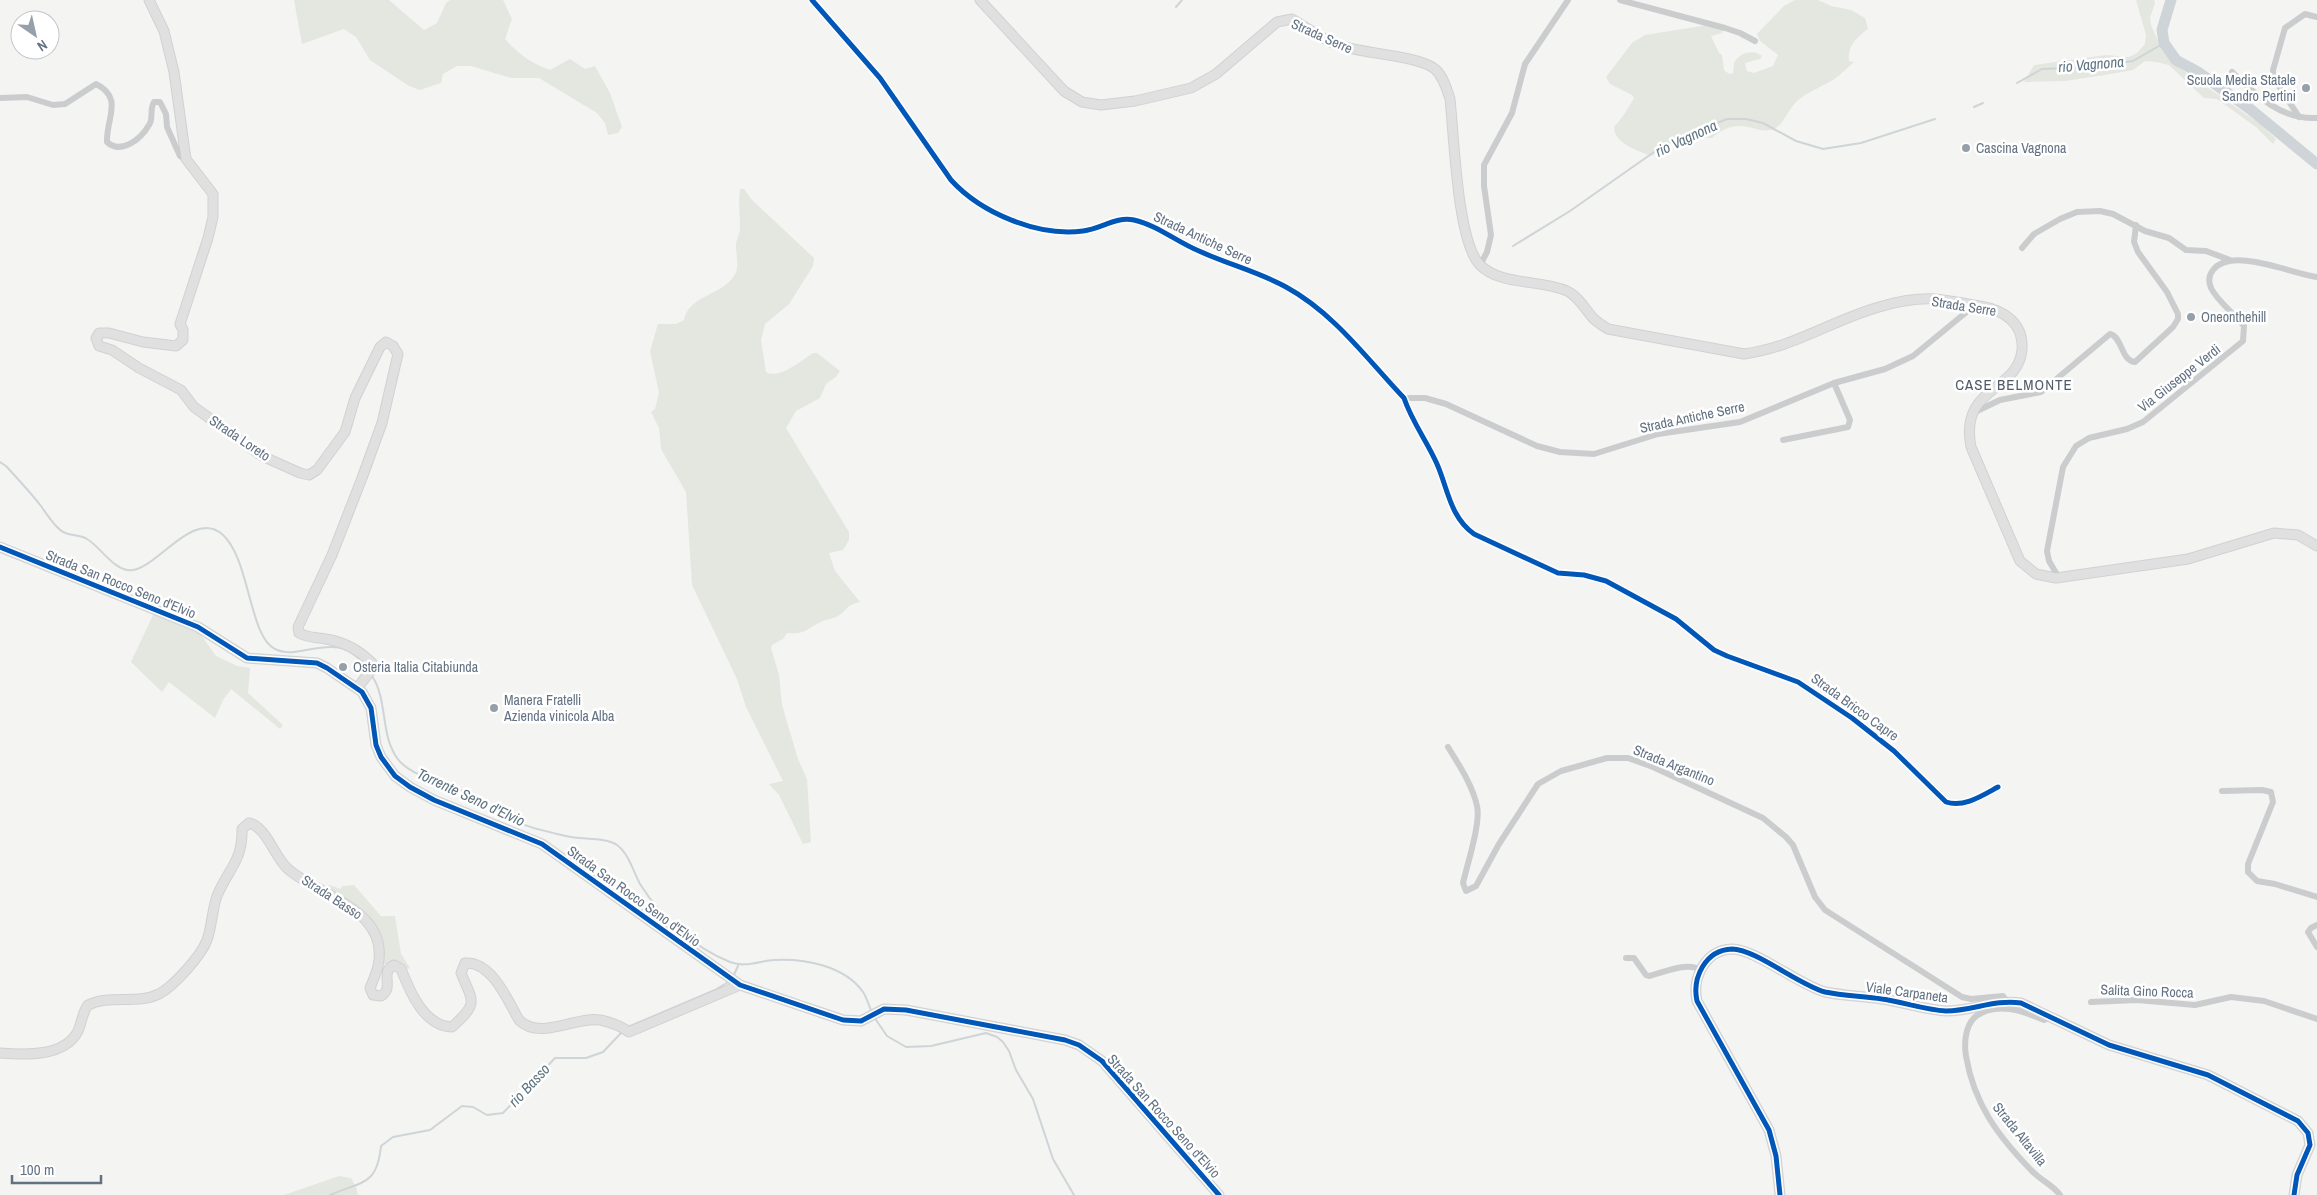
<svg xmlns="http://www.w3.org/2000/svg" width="2317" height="1195" viewBox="0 0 2317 1195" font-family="'Archivo Narrow',sans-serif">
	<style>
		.green { fill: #e3e7e0 }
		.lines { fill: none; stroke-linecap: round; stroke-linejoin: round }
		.stream { stroke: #ced4d8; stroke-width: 2 }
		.river { stroke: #ced4d8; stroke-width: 11 }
		.secondary-casing { stroke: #d0d2d2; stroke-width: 11 }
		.street { stroke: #cbcccd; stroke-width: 6 }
		.secondary { stroke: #e0e0e0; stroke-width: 9 }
		.cycleway-casing { stroke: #fff; stroke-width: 8 }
		.cycleway { stroke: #0057b8; stroke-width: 5 }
		.poi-dot { fill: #96a0aa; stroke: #fff; stroke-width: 2 }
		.labels { text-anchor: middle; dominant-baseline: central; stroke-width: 5; stroke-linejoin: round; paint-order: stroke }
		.street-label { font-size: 14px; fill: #637283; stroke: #fff }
		.poi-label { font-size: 14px; fill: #637283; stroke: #fff; text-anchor: start }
		.water-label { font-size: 15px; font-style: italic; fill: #5e7481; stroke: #fff }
		.neighbourhood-label { font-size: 15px; letter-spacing: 1px; fill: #515c68; stroke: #fff }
	</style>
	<rect width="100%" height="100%" fill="#f4f4f2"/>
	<g class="green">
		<path d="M 294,0 L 389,0 L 424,30 L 437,23 L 446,3 L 450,0 L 503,0 L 512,19 L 505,39 C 518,54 532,64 550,70 L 570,59 L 585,69 L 595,66 L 610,93 L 622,127 L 618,133 L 608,135 L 605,123 L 597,113 L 539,78 L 511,78 L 471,66 L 457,66 L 443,74 L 441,83 L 420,90 L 409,86 L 370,60 L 356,37 L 344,29 L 302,44 Z"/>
		<path d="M 1795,0 L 1818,0 L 1831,6 L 1851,10 L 1865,18 L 1868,29 C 1857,37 1847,46 1849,61 L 1854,62 C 1847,68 1840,75 1833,80 C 1821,87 1807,92 1796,102 C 1789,109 1785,121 1777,127 C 1758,140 1743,111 1712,138 L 1682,138 L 1651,156 C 1639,151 1614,144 1614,127 C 1622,118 1628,109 1634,98 L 1632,95 L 1610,84 L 1606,77 L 1632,43 L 1645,35 L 1708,25 L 1723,29 L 1722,33 L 1711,36 L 1719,53 L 1722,55 L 1724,70 L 1729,74 L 1733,73 C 1734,69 1733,64 1735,61 C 1741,52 1754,49 1762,56 L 1760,59 L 1745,63 L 1747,71 L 1754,73 L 1773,66 L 1778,55 L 1760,41 L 1757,34 L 1784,6 Z"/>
		<polygon points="2136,0 2154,0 2155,3 2150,18 2151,25 2162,50 2174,64 2260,124 2276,139 2273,144 2256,127 2217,99 2204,98 2169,65 2156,62 2145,61 2133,70 2105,75 2065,81 2024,82 2034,65 2106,55 2129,57 2137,53 2145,44 2146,35"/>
		<path d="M 740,189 L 744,189 L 752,200 L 814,258 L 813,266 L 789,304 L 765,324 L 761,340 L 766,372 C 779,380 802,360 813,353 L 817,353 L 840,371 L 836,377 L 826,384 L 820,398 L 796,411 L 786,428 L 849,532 L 849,540 L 843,550 L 829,553 L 835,571 L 860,602 C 844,606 849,609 838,616 C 833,619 827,619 823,621 C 807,628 806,635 787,633 L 783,639 L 772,645 L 771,648 L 779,675 L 782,705 L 798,759 L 807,779 L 811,842 L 803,844 L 779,795 L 769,784 L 783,781 L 746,707 L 737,679 L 692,585 L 686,492 L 661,449 L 659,428 L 651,412 L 655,409 L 659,393 L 650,351 L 658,324 L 676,324 L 684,320 C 689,295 721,296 734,276 C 740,268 736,256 736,246 C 736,240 740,234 740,228 C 740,215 738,202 740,189 Z"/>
		<polygon points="154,613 190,628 201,635 216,656 237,666 250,668 248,693 283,725 280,729 231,689 223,700 215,718 169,682 162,692 131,662"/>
		<path d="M 330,885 L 340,889 L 343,886 L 354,885 L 381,916 L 395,916 L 401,954 L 410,968 L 405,970 L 395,960 L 381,966 C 379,955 380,941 377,931 C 368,907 342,897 321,886 Z"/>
		<polygon points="339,1176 351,1178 356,1187 358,1195 284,1195"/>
	</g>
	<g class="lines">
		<g class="stream">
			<polyline points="1176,7 1182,0"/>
			<polyline points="2017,83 2042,69 2089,67 2133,61 2164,43"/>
			<polyline points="1974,107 1983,103"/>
			<polyline points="1513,246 1570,211 1664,145 1727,119 1746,119 1763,123 1796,141 1823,149 1861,143 1935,119"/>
			<path d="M 0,462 L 6,466 C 18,479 30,492 41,506 C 46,513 51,521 57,527 C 67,538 77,533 87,539 C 101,547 115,573 133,570 C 160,565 193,510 222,534 C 250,558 249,637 275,649 C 303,663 337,624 368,670"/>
			<path d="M 372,676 C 388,700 380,734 397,758 C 410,777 449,784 470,794 C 482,799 491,809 502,815 C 521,826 545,831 566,836 C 581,840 606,837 617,845 C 629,854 633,871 640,884 C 660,916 694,948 730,962 C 745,968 759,961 774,960 C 804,958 845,966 863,992 C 867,998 869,1006 872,1013"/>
			<polyline points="733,977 738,966"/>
			<polyline points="874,1017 887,1036 906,1047 931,1046 986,1033 997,1037 1003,1042 1009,1051 1016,1070 1033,1099 1053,1159 1074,1195"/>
			<polyline points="628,1027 715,990 730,981"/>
			<path d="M 330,1195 C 362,1181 377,1186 381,1146 L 393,1137 L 430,1130 L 462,1106 L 473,1107 L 487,1115 L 503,1113 L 555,1058 L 586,1058 L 603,1052 L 622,1032"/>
		</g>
		<polyline class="river" points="2171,0 2162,30 2164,43 2176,60 2198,72 2250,109 2317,164"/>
		<g class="secondary-casing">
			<g id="secondary">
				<path d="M 149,0 L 164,31 L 174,72 L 186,159 L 213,194 L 213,217 L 208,238 L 180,324 L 183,330 L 183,340 L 176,346 L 143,342 L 109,333 L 99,333 L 96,338 L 99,346 L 112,350 L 139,368 L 181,390 L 194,407 L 262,456 L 300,473 L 309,475 L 317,470 L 345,432 L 355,398 L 380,347 L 386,342 L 393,346 L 398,354 L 382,423 L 362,478 L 332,555 L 298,627 L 299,633 C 308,638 315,637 326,639 C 345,642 359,650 372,663 L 372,669 L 358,687"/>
				<path d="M 980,0 L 1064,91 L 1082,102 L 1101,105 L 1135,101 L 1191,88 L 1216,74 L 1277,22 L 1292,19 C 1307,27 1322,40 1338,45 C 1363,54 1417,55 1435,69 C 1443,76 1447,89 1450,99 C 1454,134 1457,242 1480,265 C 1501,286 1540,279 1567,291 C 1578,296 1585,309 1593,318 C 1597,322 1603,326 1608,329 L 1744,354 C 1792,348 1833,320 1879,307 C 1896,302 1918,298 1935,299 C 1950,300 1966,304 1980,306 C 2004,310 2024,323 2022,350 C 2018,392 1959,386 1971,447 L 2020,561 L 2036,574 L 2056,578 L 2188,559 L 2274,533 L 2298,535 L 2317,546"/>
				<polyline points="0,547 198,627 247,658 317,663 327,668 362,692 371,708 376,745 381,757 395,776 410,787 434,800 542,844 740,985 843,1020 861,1021 884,1009 906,1010 1065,1040 1079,1045 1102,1061 1219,1195"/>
				<path d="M 0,1053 C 25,1055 65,1057 78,1031 C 82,1022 82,1013 88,1005 C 110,994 137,1005 159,994 C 174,986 201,956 207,940 C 212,926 212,910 217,896 C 228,869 243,861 242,829 L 249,823 C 266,826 275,858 288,869 C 320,897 390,909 378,966 C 376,974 373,981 370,988 L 373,995 L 381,996 C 395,988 379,972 394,965 L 401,969 C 410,992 424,1026 452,1027 C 479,1003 473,1002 461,973 L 465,963 C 492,961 508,1001 519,1020 C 540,1041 576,1016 600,1020 C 610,1022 621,1026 629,1032 L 740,985"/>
				<path d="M 1780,1195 L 1776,1156 L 1769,1130 L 1697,1001 C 1692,978 1705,950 1732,949 C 1755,949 1799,985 1825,992 C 1844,996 1864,996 1882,999 C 1903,1002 1925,1010 1946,1011 C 1972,1011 1995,999 2021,1003 L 2109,1045 L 2208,1075 L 2298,1121 L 2308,1133 L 2310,1145 L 2297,1175 L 2294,1195"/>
			</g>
		</g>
		<g class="street">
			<path d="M 812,0 L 880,78 L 951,180 C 981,213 1038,237 1083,231 C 1101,229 1116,216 1134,220 C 1157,225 1177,242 1199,251 C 1227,264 1259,272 1286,287 C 1334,313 1367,359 1404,398 C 1412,422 1427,441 1437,464 C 1448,489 1450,517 1474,534 L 1558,573 L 1584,575 L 1606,581 L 1676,619 L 1714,650 L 1727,656 L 1798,682 L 1852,718 L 1894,751 L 1946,802 C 1964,808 1983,795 1998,787"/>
			<polyline points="1620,0 1725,28 1740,33 1755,41"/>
			<path d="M 2232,72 C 2256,95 2281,120 2317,118"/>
			<path d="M 0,98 L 27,97 L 53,105 L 65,104 L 96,84 C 124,98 106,118 107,142 C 121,155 141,139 149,125 C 154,118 149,110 154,102 L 160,102 L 166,114 L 167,127 L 180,156 L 186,159"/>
			<polyline points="2299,117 2273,77 2273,70 2285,28 2305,14 2317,17"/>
			<polyline points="2022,248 2034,234 2060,219 2077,212 2100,211 2113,214 2145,231 2169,238 2186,250 2206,251 2230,260"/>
			<polyline points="1480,265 1487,252 1491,235 1484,186 1484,165 1512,113 1525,64 1568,0"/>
			<polyline points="1404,398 1425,398 1446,404 1537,446 1560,452 1594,454 1658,434 1740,422 1834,383 1885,369 1913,356 1975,305"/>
			<path d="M 1975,412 L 2000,400 L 2041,392 L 2110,334 C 2122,336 2121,361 2135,362 L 2173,327 L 2178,319 L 2178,314 L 2167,292 L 2138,252 L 2134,242 L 2136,225"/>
			<polyline points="1783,440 1848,427 1850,420 1834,383"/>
			<path d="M 2059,578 L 2049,561 L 2047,551 L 2063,467 L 2076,446 L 2089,438 L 2127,429 L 2143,422 L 2243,341 L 2244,326 C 2234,313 2218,302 2211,288 C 2208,281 2209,275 2213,270 C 2232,246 2292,274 2317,277"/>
			<path d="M 1448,747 C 1459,765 1473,786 1477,806 C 1481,823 1467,865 1463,883 L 1466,891 L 1476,886 L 1499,844 L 1538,784 L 1561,771 L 1607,758 L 1628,758 L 1653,767 L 1763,818 L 1786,837 L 1793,845 L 1815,897 L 1825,910 L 1962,997 L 1971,999 L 2003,996 L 2007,1001"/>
			<polyline points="2222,791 2262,790 2271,792 2273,802 2248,864 2248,872 2257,881 2275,884 2317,897"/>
			<polyline points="2317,925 2311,928 2308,932 2317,947"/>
			<path d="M 1626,958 L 1634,958 L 1646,975 L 1649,976 C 1662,973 1688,961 1700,970"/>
			<polyline points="2091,1002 2137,1000 2195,1005 2231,997 2264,1001 2317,1019"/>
			<path d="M 2053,1017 L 2044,1020 C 2023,1011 1996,1001 1975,1017 C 1965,1026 1964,1044 1966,1056 C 1974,1104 1998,1136 2031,1170 C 2040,1180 2053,1185 2060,1195"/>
		</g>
		<use href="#secondary" class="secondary"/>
		<g class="cycleway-casing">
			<g id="cycleway">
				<path d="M 812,0 L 880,78 L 951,180 C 981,213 1038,237 1083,231 C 1101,229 1116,216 1134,220 C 1157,225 1177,242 1199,251 C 1227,264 1259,272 1286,287 C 1334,313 1367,359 1404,398 C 1412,422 1427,441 1437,464 C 1448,489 1450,517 1474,534 L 1558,573 L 1584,575 L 1606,581 L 1676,619 L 1714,650 L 1727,656 L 1798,682 L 1852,718 L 1894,751 L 1946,802 C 1964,808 1983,795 1998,787"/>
				<polyline points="0,547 198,627 247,658 317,663 327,668 362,692 371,708 376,745 381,757 395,776 410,787 434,800 542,844 740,985 843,1020 861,1021 884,1009 906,1010 1065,1040 1079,1045 1102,1061 1219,1195"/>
				<path d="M 1780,1195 L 1776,1156 L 1769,1130 L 1697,1001 C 1692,978 1705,950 1732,949 C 1755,949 1799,985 1825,992 C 1844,996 1864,996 1882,999 C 1903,1002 1925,1010 1946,1011 C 1972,1011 1995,999 2021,1003 L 2109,1045 L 2208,1075 L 2298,1121 L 2308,1133 L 2310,1145 L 2297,1175 L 2294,1195"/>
			</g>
		</g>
		<use href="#cycleway" class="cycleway"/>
	</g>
	<g class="poi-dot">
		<circle cx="2306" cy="88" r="5"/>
		<circle cx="1966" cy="148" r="5"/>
		<circle cx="2191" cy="317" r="5"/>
		<circle cx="343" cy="667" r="5"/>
		<circle cx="494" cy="708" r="5"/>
	</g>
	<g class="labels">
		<g class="street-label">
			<text transform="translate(1322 36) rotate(24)">Strada Serre</text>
			<text transform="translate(1203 238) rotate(25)">Strada Antiche Serre</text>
			<text transform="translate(1964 306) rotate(9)">Strada Serre</text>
			<text transform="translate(2179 378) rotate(-38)">Via Giuseppe Verdi</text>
			<text transform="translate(1692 417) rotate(-12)">Strada Antiche Serre</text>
			<text transform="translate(240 438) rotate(34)">Strada Loreto</text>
			<text transform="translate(121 584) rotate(22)">Strada San Rocco Seno d'Elvio</text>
			<text transform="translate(1855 707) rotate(36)">Strada Bricco Capre</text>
			<text transform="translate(1674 765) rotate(22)">Strada Argantino</text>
			<text transform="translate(634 896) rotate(36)">Strada San Rocco Seno d'Elvio</text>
			<text transform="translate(332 897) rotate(33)">Strada Basso</text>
			<text transform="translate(2147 991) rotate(2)">Salita Gino Rocca</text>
			<text transform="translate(1907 992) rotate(8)">Viale Carpaneta</text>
			<text transform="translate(1164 1116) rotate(48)">Strada San Rocco Seno d'Elvio</text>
			<text transform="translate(2020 1134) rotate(51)">Strada Altavilla</text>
		</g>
		<g class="poi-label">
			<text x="2296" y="80" text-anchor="end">Scuola Media Statale<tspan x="2296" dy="16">Sandro Pertini</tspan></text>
			<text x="1976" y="148">Cascina Vagnona</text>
			<text x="2201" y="317">Oneonthehill</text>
			<text x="353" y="667">Osteria Italia Citabiunda</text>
			<text x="504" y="700">Manera Fratelli<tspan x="504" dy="16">Azienda vinicola Alba</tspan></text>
		</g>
		<g class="water-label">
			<text transform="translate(2091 64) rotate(-5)">rio Vagnona</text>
			<text transform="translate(1686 138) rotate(-25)">rio Vagnona</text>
			<text transform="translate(471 797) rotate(25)">Torrente Seno d'Elvio</text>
			<text transform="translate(529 1085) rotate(-47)">rio Basso</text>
		</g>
		<g class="neighbourhood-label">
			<text x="2014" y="384">CASE BELMONTE</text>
		</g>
	</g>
	<g transform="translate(35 35) rotate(146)"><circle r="24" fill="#ffffff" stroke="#c1c7cd"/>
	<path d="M0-4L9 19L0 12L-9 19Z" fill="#96a0aa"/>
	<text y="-8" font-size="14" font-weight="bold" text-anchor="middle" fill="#637283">N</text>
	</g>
	<path d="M12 1175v8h89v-8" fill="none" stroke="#637283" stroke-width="2.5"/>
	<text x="20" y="1175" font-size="15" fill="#637283" stroke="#ffffff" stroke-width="4" paint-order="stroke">100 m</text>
</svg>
